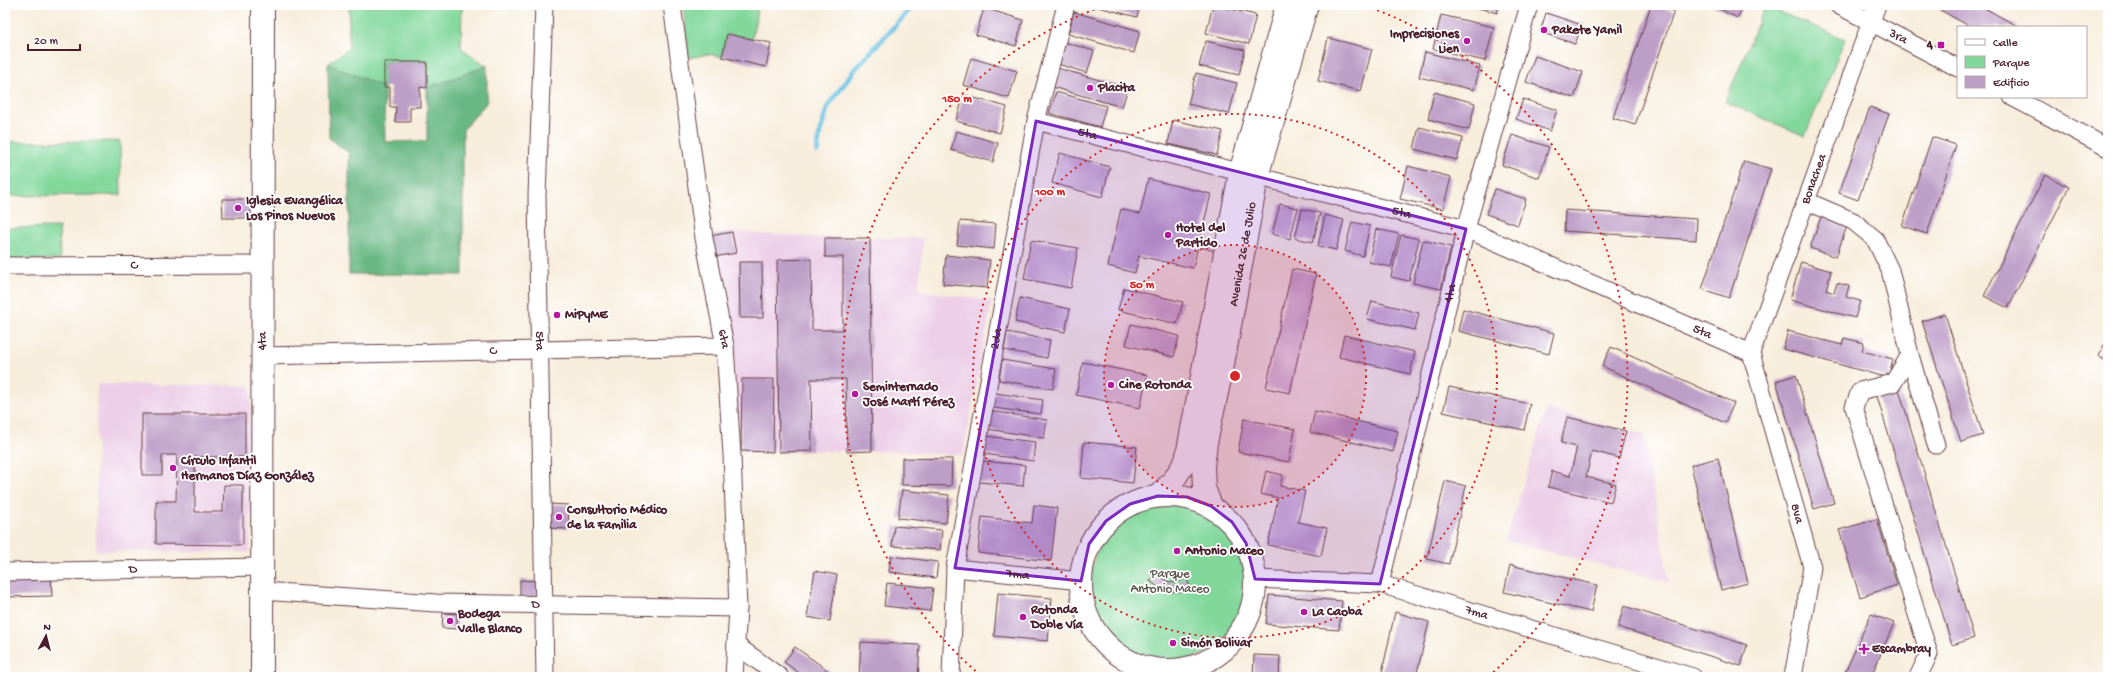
<svg xmlns="http://www.w3.org/2000/svg" width="2113" height="682" viewBox="0 0 2113 682" font-family="'Gochi Hand',sans-serif">
	<style>
		.built { fill: #edd0e8 }
		.green { fill: #82d89b; stroke: #667c63 }
		.forest { fill: #69b883; stroke: #5a6c57 }
		.lines { fill: none; stroke-linecap: round; stroke-linejoin: round }
		.stream { stroke: #65c0e3; stroke-width: 5 }
		.building { fill: #bd9ec7 }
		.street-casing { stroke: #643e45; stroke-width: 19 }
		.secondary-casing { stroke: #643e45; stroke-width: 24 }
		.street { stroke: #fff; stroke-width: 17 }
		.secondary { stroke: #fff; stroke-width: 22 }
		.marked { fill: #7b2cbf; fill-opacity: 0.2; stroke: #7b2cbf; stroke-width: 3; stroke-linejoin: round }
		.ring { fill: none; stroke: #d62828; stroke-width: 2; stroke-dasharray: 2 4 }
		.poi-dot { fill: #b5179e; stroke: #fff; stroke-width: 1.5 }
		.labels { text-anchor: middle; dominant-baseline: central; stroke-width: 3.5; stroke-linejoin: round; paint-order: stroke }
		.poi-label { font-size: 13px; font-weight: bold; fill: #4a1f2b; stroke: #fff; text-anchor: start }
		.street-label { font-size: 13px; fill: #4a1f2b; stroke: #fff }
		.park-label { font-size: 13px; fill: #5b564d; stroke: #fff }
		.centre { fill: #d62828; stroke: #fff; stroke-width: 2 }
		.ring-label { font-size: 12px; text-anchor: middle; font-weight: bold; fill: #d62828; stroke: #fff; stroke-width: 3.5; stroke-linejoin: round; paint-order: stroke }
	</style>
	<rect width="100%" height="100%" fill="#fff"/>
	<filter id="ink" filterUnits="userSpaceOnUse"><feTurbulence type="fractalNoise" baseFrequency=".025" numOctaves="2"/><feDisplacementMap in="SourceGraphic" scale="8" xChannelSelector="R" yChannelSelector="G"/><feConvolveMatrix kernelMatrix="1 2 1 2 8 2 1 2 1" color-interpolation-filters="sRGB"/></filter>
	<filter id="wash" filterUnits="userSpaceOnUse"><feTurbulence type="fractalNoise" baseFrequency=".012" numOctaves="4" result="noise"/><feDisplacementMap in="SourceGraphic" scale="16" xChannelSelector="R" yChannelSelector="G"/><feGaussianBlur stdDeviation="0.9" result="paint"/><feColorMatrix in="noise" values="0 0 0 0 0 0 0 0 0 0 0 0 0 0 0 0 0 1.4 0 .05"/><feComposite in="paint" operator="in"/></filter>
	<g filter="url(#wash)">
		<rect width="100%" height="100%" fill="#f7eddb"/>
		<g class="built">
			<polygon points="732,232 825,238 923,238 919,290 992,301 963,455 873,451 741,451 731,337 714,257 736,253"/>
			<polygon points="97,384 251,386 250,552 96,551"/>
			<polygon points="1546,409 1644,435 1669,582 1506,541"/>
		</g>
		<g class="green">
			<polygon points="349,5 462,5 461,48 487,66 427,88 427,62 384,62 384,87 328,64 349,48"/>
			<polygon points="683,5 758,5 752,39 727,34 722,57 708,54 689,58"/>
			<polygon points="1765,6 1845,39 1805,136 1725,102"/>
			<polygon points="120,141 121,195 5,196 5,142"/>
			<polygon points="59,227 60,259 10,260 5,254 5,228"/>
			<circle cx="1170" cy="582" r="79"/>
		</g>
		<polygon class="forest" points="328,64 384,87 385,142 427,141 427,88 487,66 487,102 463,130 463,275 349,274 349,153 329,138"/>
		<g class="lines">
			<polyline class="stream" points="817,152 820,132 828,106 855,69 914,5"/>
		</g>
		<g id="blocks">
			<g class="building">
				<polygon points="1090,5 1140,5 1137,17"/>
				<polygon points="1213,5 1256,15 1249,44 1206,33"/>
				<polygon points="1249,5 1260,5 1259,8"/>
				<polygon points="1469,5 1499,5 1497,13"/>
				<polygon points="1651,5 1674,11 1635,125 1613,118"/>
				<polygon points="1712,5 1744,5 1737,18"/>
				<polygon points="1931,5 1979,5 2019,27 1971,27"/>
				<polygon points="984,8 1023,20 1016,46 976,35"/>
				<polygon points="1074,12 1140,31 1134,53 1068,34"/>
				<polygon points="1546,13 1582,25 1575,44 1540,32"/>
				<polygon points="1441,15 1494,27 1485,61 1433,49"/>
				<polygon points="727,34 771,43 766,67 722,57"/>
				<polygon points="1328,38 1372,49 1361,91 1318,81"/>
				<polygon points="1206,41 1245,50 1239,75 1199,66"/>
				<polygon points="1064,42 1094,51 1087,73 1058,64"/>
				<polygon points="1425,52 1480,66 1474,90 1419,77"/>
				<polygon points="1535,56 1583,72 1574,98 1526,82"/>
				<polygon points="971,58 1017,71 1009,98 963,85"/>
				<polygon points="384,62 427,62 427,88 420,87 420,107 410,107 410,122 395,122 396,107 390,107 390,87 384,87"/>
				<polygon points="1057,68 1128,88 1122,107 1052,87"/>
				<polygon points="1196,73 1237,83 1229,114 1188,104"/>
				<polygon points="1056,92 1106,106 1100,127 1049,113"/>
				<polygon points="1434,92 1475,103 1469,130 1428,119"/>
				<polygon points="964,95 1007,107 1000,133 956,121"/>
				<polygon points="1523,99 1557,110 1550,131 1516,119"/>
				<polygon points="1870,107 1889,114 1858,200 1839,193"/>
				<polygon points="1173,120 1223,131 1217,155 1168,144"/>
				<polygon points="1419,127 1463,138 1457,160 1414,149"/>
				<polygon points="956,131 998,143 993,162 951,150"/>
				<polygon points="1512,135 1549,147 1539,178 1502,165"/>
				<polygon points="1932,137 1956,145 1927,234 1902,226"/>
				<polygon points="1060,153 1110,167 1102,197 1052,183"/>
				<polygon points="1744,161 1771,169 1729,298 1702,289"/>
				<polygon points="1408,166 1451,177 1443,209 1400,199"/>
				<polygon points="2045,175 2069,187 2008,308 1984,296"/>
				<polygon points="1148,179 1211,194 1201,235 1212,242 1219,243 1220,253 1198,246 1193,268 1139,256 1135,273 1108,266 1121,209 1140,214"/>
				<polygon points="1495,189 1526,199 1518,225 1486,214"/>
				<polygon points="222,199 253,199 254,218 223,218"/>
				<polygon points="1280,204 1298,208 1290,239 1272,234"/>
				<polygon points="1302,209 1320,213 1313,242 1295,238"/>
				<polygon points="1565,210 1697,219 1696,240 1564,231"/>
				<polygon points="1325,215 1344,220 1336,250 1318,246"/>
				<polygon points="1821,217 1847,226 1836,257 1810,248"/>
				<polygon points="960,221 996,224 994,249 957,245"/>
				<polygon points="1352,222 1370,226 1363,256 1345,251"/>
				<polygon points="1376,229 1399,234 1391,267 1369,262"/>
				<polygon points="732,232 736,253 714,257 710,236"/>
				<polygon points="1401,235 1419,239 1409,281 1391,277"/>
				<polygon points="825,238 870,238 872,451 847,452 846,379 811,379 812,451 779,452 777,260 811,259 812,330 843,330 843,257 825,257"/>
				<polygon points="1031,240 1078,248 1071,288 1024,279"/>
				<polygon points="1423,240 1451,247 1441,289 1413,283"/>
				<polygon points="946,255 990,260 987,288 943,284"/>
				<polygon points="739,262 762,262 763,318 740,318"/>
				<polygon points="1801,262 1831,271 1826,290 1834,293 1837,283 1849,286 1846,297 1860,301 1855,318 1790,300"/>
				<polygon points="1292,269 1316,274 1290,393 1266,388"/>
				<polygon points="1124,288 1183,302 1177,324 1118,310"/>
				<polygon points="1020,298 1070,309 1065,332 1015,322"/>
				<polygon points="1372,301 1419,313 1415,330 1367,319"/>
				<polygon points="1463,309 1554,333 1549,354 1458,331"/>
				<polygon points="1945,314 1983,435 1961,442 1922,321"/>
				<polygon points="1131,324 1179,336 1174,357 1126,345"/>
				<polygon points="1788,331 1842,345 1844,338 1864,343 1862,351 1893,359 1888,378 1783,349"/>
				<polygon points="1007,332 1050,340 1047,358 1004,350"/>
				<polygon points="1344,335 1415,352 1410,374 1339,357"/>
				<polygon points="2108,338 2108,362 2098,356"/>
				<polygon points="1611,347 1734,403 1725,423 1602,366"/>
				<polygon points="1002,360 1056,369 1053,389 999,380"/>
				<polygon points="1083,362 1147,375 1140,408 1076,395"/>
				<polygon points="1796,375 1834,503 1814,509 1776,381"/>
				<polygon points="742,379 774,379 773,452 741,451"/>
				<polygon points="1898,386 1974,638 1952,645 1876,393"/>
				<polygon points="1449,387 1530,404 1524,430 1443,412"/>
				<polygon points="995,393 1043,400 1041,414 993,408"/>
				<polygon points="990,411 1047,420 1044,438 987,429"/>
				<polygon points="1315,411 1398,431 1393,452 1310,432"/>
				<polygon points="142,414 245,414 245,457 195,457 195,512 223,512 224,485 243,485 243,545 156,544 156,501 176,501 177,455 162,455 162,475 142,475"/>
				<polygon points="1567,417 1626,431 1619,458 1592,451 1586,477 1616,484 1611,502 1548,487 1552,471 1570,476 1577,447 1561,443"/>
				<polygon points="1244,419 1295,429 1289,462 1238,452"/>
				<polygon points="986,436 1035,442 1033,461 984,454"/>
				<polygon points="1084,442 1137,447 1133,483 1081,478"/>
				<polygon points="902,458 952,459 951,486 902,485"/>
				<polygon points="1718,458 1748,583 1721,590 1691,465"/>
				<polygon points="981,461 1025,465 1023,486 979,482"/>
				<polygon points="1266,471 1283,475 1280,486 1305,491 1298,522 1327,528 1321,556 1268,545 1278,498 1261,494"/>
				<polygon points="1445,481 1466,486 1449,564 1427,559"/>
				<polygon points="902,490 949,495 946,523 898,518"/>
				<polygon points="549,504 569,505 568,529 548,528"/>
				<polygon points="1034,505 1057,508 1051,561 978,553 982,517 1032,523"/>
				<polygon points="1877,519 1897,585 1860,597 1839,530"/>
				<polygon points="894,526 942,530 940,550 892,546"/>
				<polygon points="891,556 938,562 936,578 889,572"/>
				<polygon points="1510,565 1597,585 1591,612 1504,592"/>
				<polygon points="815,571 837,575 830,621 807,617"/>
				<polygon points="1156,574 1169,582 1177,583 1186,578 1190,586 1182,592 1163,591 1150,581"/>
				<polygon points="51,577 52,596 5,597 5,579"/>
				<polygon points="520,580 538,581 537,598 520,597"/>
				<polygon points="887,583 933,588 930,611 884,606"/>
				<polygon points="998,593 1052,598 1048,641 994,636"/>
				<polygon points="1269,595 1342,601 1339,630 1266,624"/>
				<polygon points="1624,606 1747,645 1741,666 1618,627"/>
				<polygon points="1395,612 1429,622 1416,677 1381,677"/>
				<polygon points="443,613 457,614 457,629 442,628"/>
				<polygon points="1871,614 1894,623 1871,677 1843,677"/>
				<polygon points="861,642 920,645 918,677 859,677"/>
				<polygon points="795,647 837,677 805,677 784,662"/>
				<polygon points="1254,655 1280,656 1279,677 1253,677"/>
			</g>
		</g>
	</g>
	<g filter="url(#ink)">
		<use href="#blocks" fill-opacity="0" stroke="#643e45" stroke-width="1"/>
		<g class="lines">
			<g class="street-casing">
				<g id="street">
					<path id="s1" d="M 544,5 L 537,196 L 545,677"/>
					<path id="s2" d="M 672,5 L 704,238 L 725,346 L 732,455 L 738,608 L 734,677"/>
					<path id="s3" d="M 1838,5 L 1958,68"/>
					<polyline points="2012,97 2108,148"/>
					<path id="s4" d="M 1036,121 L 1466,229 L 1751,353"/>
					<polyline points="1806,201 1853,221 1875,239 1890,270 1910,355 1936,445"/>
					<path id="s5" d="M 5,266 L 262,265"/>
					<path id="s6" d="M 1751,353 L 1877,5"/>
					<path id="s7" d="M 1751,353 L 1812,567 L 1793,677"/>
					<polyline points="1910,355 1893,383 1860,391 1854,407 1929,654 1918,677"/>
					<path id="s8" d="M 262,356 L 725,346"/>
					<path id="s9" d="M 955,568 L 1081,581"/>
					<path id="s10" d="M 5,572 L 262,567"/>
					<path id="s11" d="M 1255,579 L 1380,584 L 1693,677"/>
					<path id="s12" d="M 1380,584 L 1466,229 L 1529,5"/>
					<path id="s13" d="M 262,591 L 436,603 L 738,608"/>
					<polyline points="736,645 780,677"/>
					<path id="s14" d="M 951,677 L 955,568 L 1036,121 L 1066,5"/>
				</g>
			</g>
			<g class="secondary-casing">
				<g id="secondary">
					<circle cx="1168" cy="583" r="87"/>
					<polyline points="1158,496 1173,481 1186,461 1240,173 1287,5"/>
					<path id="s15" d="M 1211,506 L 1204,488 L 1203,466 L 1206,443 L 1222,370 L 1257,177 L 1307,5"/>
					<path id="s16" d="M 262,677 L 263,5"/>
				</g>
			</g>
			<use href="#street" class="street"/>
			<use href="#secondary" class="secondary"/>
		</g>
	</g>
	<path class="marked" d="M 1036,121 L 1466,229 L 1380,584 L 1255,579 L 1246,543 L 1232,522 L 1211,506 L 1187,497 L 1158,496 L 1130,504 L 1106,521 L 1089,544 L 1081,581 L 955,568 Z"/>
	<circle cx="1235" cy="376" r="131" fill="#d62828" fill-opacity=".12"/>
	<g class="ring">
		<circle cx="1235" cy="376" r="131"/>
		<circle cx="1235" cy="376" r="262"/>
		<path d="M980 675A393 393 0 0 1 1104 6M1366 6A393 393 0 0 1 1490 675"/>
	</g>
	<g class="poi-dot">
		<circle cx="1544" cy="30" r="4"/>
		<circle cx="1467" cy="41" r="4"/>
		<rect x="1937" y="41" width="8" height="8" rx="2"/>
		<circle cx="1090" cy="88" r="4"/>
		<circle cx="238" cy="208" r="4"/>
		<circle cx="1168" cy="235" r="4"/>
		<circle cx="557" cy="315" r="4"/>
		<circle cx="1111" cy="385" r="4"/>
		<circle cx="855" cy="394" r="4"/>
		<circle cx="173" cy="468" r="4"/>
		<circle cx="559" cy="517" r="4"/>
		<circle cx="1177" cy="551" r="4"/>
		<circle cx="1304" cy="612" r="4"/>
		<circle cx="1023" cy="617" r="4"/>
		<circle cx="450" cy="621" r="4"/>
		<circle cx="1173" cy="643" r="4"/>
		<path d="M1862 643h4v4h4v4h-4v4h-4v-4h-4v-4h4z"/>
	</g>
	<g class="labels">
		<g class="poi-label">
			<text x="1552" y="30">Pakete Yamil</text>
			<text x="1459" y="34" text-anchor="end">Imprecisiones<tspan x="1459" dy="15">Lien</tspan></text>
			<text x="1933" y="45" text-anchor="end">4</text>
			<text x="1098" y="88">Placita</text>
			<text x="246" y="201">Iglesia Evangélica<tspan x="246" dy="15">Los Pinos Nuevos</tspan></text>
			<text x="1176" y="228">Hotel del<tspan x="1176" dy="15">Partido</tspan></text>
			<text x="565" y="315">MiPyME</text>
			<text x="1119" y="385">Cine Rotonda</text>
			<text x="863" y="387">Seminternado<tspan x="863" dy="15">José Martí Pérez</tspan></text>
			<text x="181" y="461">Círculo Infantil<tspan x="181" dy="15">Hermanos Díaz González</tspan></text>
			<text x="567" y="510">Consultorio Médico<tspan x="567" dy="15">de la Familia</tspan></text>
			<text x="1185" y="551">Antonio Maceo</text>
			<text x="1031" y="610">Rotonda<tspan x="1031" dy="15">Doble Vía</tspan></text>
			<text x="1312" y="612">La Caoba</text>
			<text x="458" y="614">Bodega<tspan x="458" dy="15">Valle Blanco</tspan></text>
			<text x="1181" y="643">Simón Bolivar</text>
			<text x="1872" y="649">Escambray</text>
		</g>
		<g class="street-label">
			<text stroke="none"><textPath href="#s3" startOffset="68">3ra</textPath></text>
			<text stroke="none"><textPath href="#s4" startOffset="53">5ta</textPath></text>
			<text stroke="none"><textPath href="#s6" startOffset="185">Bonachea</textPath></text>
			<text stroke="none"><textPath href="#s4" startOffset="377">5ta</textPath></text>
			<text stroke="none"><textPath href="#s15" startOffset="257">Avenida 26 de Julio</textPath></text>
			<text stroke="none"><textPath href="#s5" startOffset="129">C</textPath></text>
			<text stroke="none"><textPath href="#s12" startOffset="299">4ta</textPath></text>
			<text stroke="none"><textPath href="#s4" startOffset="701">5ta</textPath></text>
			<text stroke="none"><textPath href="#s2" startOffset="338">6ta</textPath></text>
			<text stroke="none"><textPath href="#s14" startOffset="342">2da</textPath></text>
			<text stroke="none"><textPath href="#s16" startOffset="336">4ta</textPath></text>
			<text stroke="none"><textPath href="#s1" startOffset="336">5ta</textPath></text>
			<text stroke="none"><textPath href="#s8" startOffset="231">C</textPath></text>
			<text stroke="none"><textPath href="#s7" startOffset="167">8va</textPath></text>
			<text stroke="none"><textPath href="#s10" startOffset="128">D</textPath></text>
			<text stroke="none"><textPath href="#s9" startOffset="63">7ma</textPath></text>
			<text stroke="none"><textPath href="#s13" startOffset="274">D</textPath></text>
			<text stroke="none"><textPath href="#s11" startOffset="226">7ma</textPath></text>
		</g>
		<g class="park-label">
			<text x="1170" y="574">Parque<tspan x="1170" dy="15">Antonio Maceo</tspan></text>
		</g>
	</g>
	<circle cx="1235" cy="376" r="6" class="centre"/>
	<g class="ring-label">
		<text x="957" y="102">150 m</text>
		<text x="1050" y="195">100 m</text>
		<text x="1142" y="288">50 m</text>
	</g>
	<rect width="2113" height="682" fill="none" stroke="#fff" stroke-width="20"/>
	<rect x="1957" y="26" width="130" height="72" fill="#ffffff" stroke="#b7a5aa"/>
	<rect x="1965" y="39" width="20" height="6" fill="#ffffff" stroke="#b7a5aa"/>
	<text x="1993" y="46" font-size="12" fill="#4a1f2b">Calle</text>
	<rect x="1965" y="56" width="20" height="12" fill="#82d89b" stroke="#b7a5aa"/>
	<text x="1993" y="66" font-size="12" fill="#4a1f2b">Parque</text>
	<rect x="1965" y="76" width="20" height="12" fill="#bd9ec7" stroke="#b7a5aa"/>
	<text x="1993" y="86" font-size="12" fill="#4a1f2b">Edificio</text>
	<g transform="translate(46 636) rotate(7)" stroke="#ffffff" stroke-width="3" paint-order="stroke">
	<path d="M0-3L7 15L0 10L-7 15Z" fill="#4a1f2b"/>
	<text y="-6" font-size="11" font-weight="bold" text-anchor="middle" fill="#4a1f2b">N</text>
	</g>
	<path d="M28 44v6h52v-6" fill="none" stroke="#4a1f2b" stroke-width="2"/>
	<text x="34" y="44" font-size="12" fill="#4a1f2b" stroke="#ffffff" stroke-width="3" paint-order="stroke">20 m</text>
</svg>
